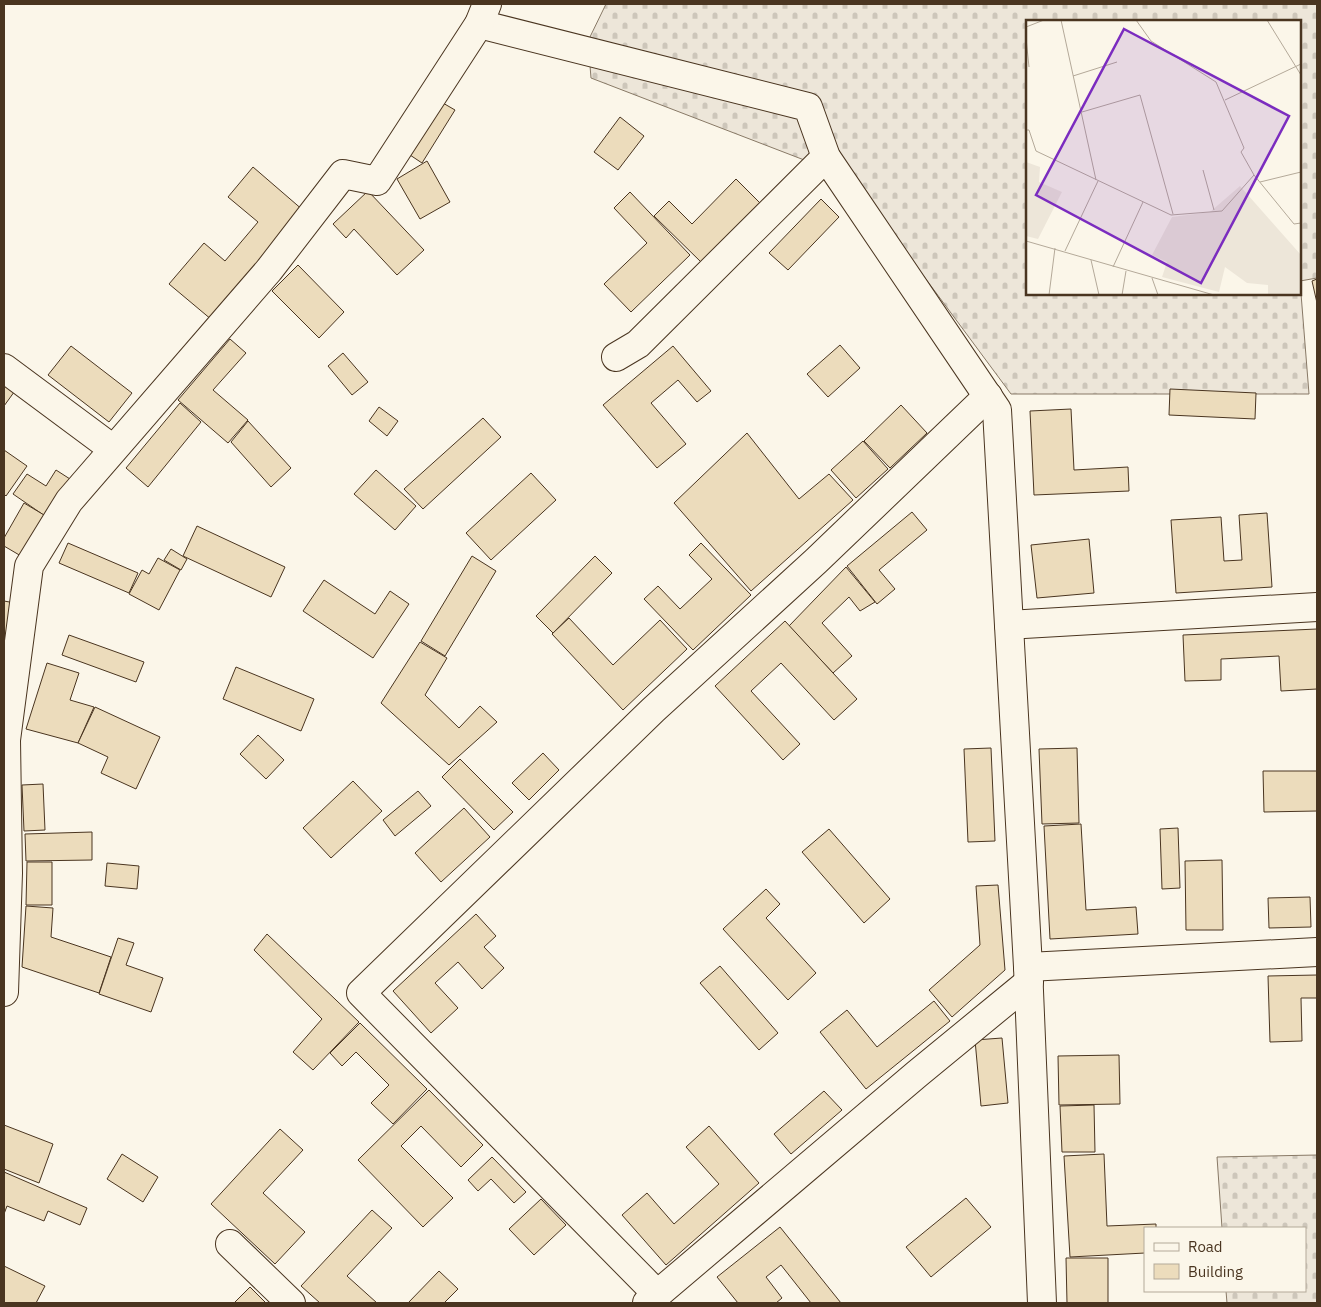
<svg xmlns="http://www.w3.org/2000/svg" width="1321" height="1307" viewBox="0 0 1321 1307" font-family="'IBM Plex Sans',sans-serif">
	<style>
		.cemetery { fill: url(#cemetery-stones); stroke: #887966 }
		.building { fill: #ecdcbc; stroke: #4a3520 }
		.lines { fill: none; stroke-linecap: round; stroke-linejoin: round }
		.minor-casing { stroke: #4a3520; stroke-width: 30 }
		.minor { stroke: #fbf6e9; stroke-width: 28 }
		.inset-road { fill: none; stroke: #b4a999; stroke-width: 1 }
		.view { fill: #7b2cbf; fill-opacity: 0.15; stroke: #7b2cbf; stroke-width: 2.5 }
		.inset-edge { fill: none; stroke: #4a3520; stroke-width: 2.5 }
	</style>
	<defs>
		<pattern id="cemetery-stones" width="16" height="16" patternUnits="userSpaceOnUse" patternTransform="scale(1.25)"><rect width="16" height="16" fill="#ede6d9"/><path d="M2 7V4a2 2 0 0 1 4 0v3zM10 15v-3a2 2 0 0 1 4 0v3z" fill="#cdc6ba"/></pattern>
	</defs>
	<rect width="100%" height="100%" fill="#fbf6e9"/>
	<g class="cemetery">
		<polygon points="606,4 1317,4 1317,278 1300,281 1300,21 1027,21 1027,294 1300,294 1300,281 1309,394 1011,394 851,178 591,78 588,41"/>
		<polygon points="1317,1155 1317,1303 1227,1303 1226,1291 1305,1291 1305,1228 1222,1228 1217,1157"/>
	</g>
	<g class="building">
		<polygon points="436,99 455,110 422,163 404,151"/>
		<polygon points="620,117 644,136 618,170 594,152"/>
		<polygon points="427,161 450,202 420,219 397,179"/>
		<polygon points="253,167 304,211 212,320 169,284 204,243 225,261 258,222 228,197"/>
		<polygon points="736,179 760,203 701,262 654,216 669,201 692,224"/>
		<polygon points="368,191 424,250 397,275 354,229 346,238 333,224"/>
		<polygon points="630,192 690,255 631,312 604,284 647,243 614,208"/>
		<polygon points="821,199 839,217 788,270 769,253"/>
		<polygon points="298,265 344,312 319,338 272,291"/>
		<polygon points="1317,279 1317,303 1312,281"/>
		<polygon points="230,339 246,353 213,390 248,420 228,443 178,400"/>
		<polygon points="840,345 860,368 828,397 807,374"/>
		<polygon points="71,346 132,393 109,422 48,375"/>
		<polygon points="673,346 711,391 697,402 678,380 651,403 686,444 657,468 603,405"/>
		<polygon points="343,353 368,382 352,395 328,366"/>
		<polygon points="4,378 17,388 4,406"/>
		<polygon points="1170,389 1256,393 1255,419 1169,415"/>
		<polygon points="180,403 201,422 148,487 126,468"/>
		<polygon points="901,405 927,433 890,468 864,441"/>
		<polygon points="379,407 398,421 387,436 369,421"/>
		<polygon points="1071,409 1074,470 1128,467 1129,491 1034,495 1030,411"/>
		<polygon points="483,418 501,437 423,509 404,489"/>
		<polygon points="248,421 291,468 271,487 231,442"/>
		<polygon points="747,433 799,499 829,474 853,500 751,591 674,503"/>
		<polygon points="863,441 888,469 856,498 831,470"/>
		<polygon points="4,450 27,466 6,496 4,494"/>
		<polygon points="56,470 70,479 45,516 13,494 27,474 46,486"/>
		<polygon points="376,470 416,506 395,530 354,494"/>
		<polygon points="531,473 556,500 491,560 466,533"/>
		<polygon points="24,503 44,515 21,556 4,546 4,538"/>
		<polygon points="912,512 927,530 879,570 895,589 877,604 847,566"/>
		<polygon points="1267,513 1272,587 1176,593 1171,520 1221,517 1224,561 1242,560 1239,515"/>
		<polygon points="197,526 285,567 271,597 183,556"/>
		<polygon points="1089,539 1094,593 1037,598 1031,545"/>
		<polygon points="68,543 138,573 129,593 59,563"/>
		<polygon points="701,543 751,595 693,650 644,599 658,586 680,609 712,579 689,555"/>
		<polygon points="171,549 187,559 181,570 164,560"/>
		<polygon points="472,556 496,571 445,656 421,641"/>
		<polygon points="595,556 612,573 553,633 536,616"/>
		<polygon points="158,558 180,570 159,610 129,594 142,570 149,574"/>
		<polygon points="846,567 875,602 860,611 849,597 822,623 852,656 833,673 789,626"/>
		<polygon points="324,580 375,614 390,591 409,604 373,658 303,611"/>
		<polygon points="4,601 15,603 4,668"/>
		<polygon points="569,618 613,665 660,620 687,649 623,710 552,634"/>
		<polygon points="785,621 857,699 834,720 781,663 751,691 800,744 783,760 715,686"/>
		<polygon points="1317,629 1317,689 1281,691 1279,656 1221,659 1221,680 1185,681 1183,635"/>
		<polygon points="69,635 144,662 136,682 62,655"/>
		<polygon points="420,642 447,658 425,695 459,728 480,706 497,722 449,765 381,703"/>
		<polygon points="47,663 79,673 70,700 94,707 78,743 26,729"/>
		<polygon points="236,667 314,699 301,731 223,699"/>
		<polygon points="95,707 160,737 136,789 101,773 108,757 78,743"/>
		<polygon points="258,735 284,760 266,779 240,754"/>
		<polygon points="991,748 995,841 968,842 964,749"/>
		<polygon points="1077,748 1079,823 1042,824 1039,749"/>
		<polygon points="543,753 559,770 529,800 512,783"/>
		<polygon points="460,759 513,812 494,830 442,777"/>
		<polygon points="1263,771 1317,771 1317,811 1264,812"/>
		<polygon points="353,781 382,811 331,858 303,828"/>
		<polygon points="43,784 45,830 24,831 22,785"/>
		<polygon points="418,791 431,806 395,836 383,820"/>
		<polygon points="464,808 490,837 441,882 415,853"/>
		<polygon points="1081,824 1086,910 1136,907 1138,934 1050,939 1044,826"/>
		<polygon points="1178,828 1180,888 1162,889 1160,829"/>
		<polygon points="829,829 890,899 864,923 802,852"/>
		<polygon points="92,832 92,860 26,861 25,834"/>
		<polygon points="1222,860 1223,930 1186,930 1185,861"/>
		<polygon points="27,862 52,862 52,905 26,905"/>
		<polygon points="107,863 139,866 137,889 105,886"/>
		<polygon points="998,885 1005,970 952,1017 929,990 980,945 976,886"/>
		<polygon points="766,889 780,904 766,918 816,973 788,1000 723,929"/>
		<polygon points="1310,897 1311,927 1269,928 1268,898"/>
		<polygon points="26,906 53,908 51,937 111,957 99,993 22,967"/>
		<polygon points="476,914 496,936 484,947 504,968 482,989 458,962 435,983 458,1008 431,1033 393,991"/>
		<polygon points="267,934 359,1022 313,1070 293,1052 322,1019 254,950"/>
		<polygon points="118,938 134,943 126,965 163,978 151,1012 99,994"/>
		<polygon points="720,966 778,1033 759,1050 700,983"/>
		<polygon points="1317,975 1317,998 1301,998 1302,1041 1270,1042 1268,976"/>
		<polygon points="934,1001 950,1021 866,1089 820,1032 847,1010 877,1047"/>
		<polygon points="360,1023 427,1089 393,1124 371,1103 389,1085 356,1052 342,1066 330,1053"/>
		<polygon points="1002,1038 1008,1103 981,1106 975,1040"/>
		<polygon points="1119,1055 1120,1104 1059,1105 1058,1056"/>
		<polygon points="429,1090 483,1145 461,1167 421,1126 401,1146 453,1198 423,1227 358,1160"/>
		<polygon points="824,1091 842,1110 791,1154 774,1134"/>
		<polygon points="1094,1105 1095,1152 1062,1152 1060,1106"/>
		<polygon points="4,1125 53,1144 39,1183 4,1169"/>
		<polygon points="709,1126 759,1183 666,1265 622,1215 647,1193 674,1224 719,1184 686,1147"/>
		<polygon points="280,1129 303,1150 263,1193 305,1232 275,1264 211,1204"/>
		<polygon points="122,1154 158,1177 143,1202 107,1179"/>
		<polygon points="1104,1154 1107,1226 1156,1224 1156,1228 1145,1228 1145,1253 1070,1257 1064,1156"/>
		<polygon points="492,1157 526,1192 514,1203 491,1179 478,1191 468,1180"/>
		<polygon points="4,1172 87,1208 80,1225 48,1211 44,1221 7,1206 4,1214"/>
		<polygon points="966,1198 991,1227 931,1277 906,1247"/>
		<polygon points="541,1199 566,1225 534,1255 509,1229"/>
		<polygon points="372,1210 392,1228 347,1276 377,1303 320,1303 301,1286"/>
		<polygon points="780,1227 841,1303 811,1303 781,1265 766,1277 782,1298 776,1303 738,1303 717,1277"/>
		<polygon points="1066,1258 1108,1258 1108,1303 1067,1303"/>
		<polygon points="4,1266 45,1286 36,1303 4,1303"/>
		<polygon points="439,1271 458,1289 444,1303 408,1303"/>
		<polygon points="250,1287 266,1303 234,1303"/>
	</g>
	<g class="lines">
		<g class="minor-casing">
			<g id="minor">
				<polyline points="479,24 808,107 826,157 997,410 1028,967 1042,1303"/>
				<polyline points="616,357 638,344 826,157"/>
				<polyline points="4,368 113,449"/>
				<polyline points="1009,625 1317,607"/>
				<polyline points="1028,967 1317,952"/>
				<polyline points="4,992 8,873 6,740 29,566 69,501 269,270 343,174 377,181 479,24 487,4"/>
				<polyline points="230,1244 291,1303"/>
				<polyline points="657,1294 361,993 653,710 816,561 988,396"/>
				<polyline points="647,1303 917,1074 1029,982"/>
			</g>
		</g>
		<use href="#minor" class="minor"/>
	</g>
	<g transform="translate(1026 20)">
		<rect width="275" height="275" fill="#fbf6e9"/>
		<path d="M 0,142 L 14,147 L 13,162 L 36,172 L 12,219 L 0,216 ZM 214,166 L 275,235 L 275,275 L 242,275 L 242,265 L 221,263 L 199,247 L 193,272 L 136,257 L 141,242 L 126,235 L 146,197 L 184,192 Z" fill="#ede6d9"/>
		<path class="inset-road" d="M 35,0 L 70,160M 110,0 L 125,21 L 190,62 L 218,128 L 215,132 L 228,155 L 268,204 L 275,203M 241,0 L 275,55M 0,7 L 18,0M 0,18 L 3,47M 47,56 L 91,42M 199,80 L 275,44M 56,92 L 114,75 L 147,194M 0,110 L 3,110 L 10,131 L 145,195 L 196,191 L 228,155M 177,150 L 188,190M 234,162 L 275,152M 0,221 L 188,275M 39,231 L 72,161M 65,240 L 73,275M 87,247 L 117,182M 126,258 L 132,275M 23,275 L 29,228M 96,275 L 100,251"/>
		<path class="view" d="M 98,9 L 263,96 L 175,263 L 10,175 Z"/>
		<rect width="275" height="275" class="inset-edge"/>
	</g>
	<rect width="1321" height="1307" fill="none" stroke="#4a3520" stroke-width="10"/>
	<rect x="1144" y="1227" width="162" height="65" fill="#fbf6e9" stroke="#b4a999"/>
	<rect x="1154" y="1243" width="25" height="8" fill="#fbf6e9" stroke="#b4a999"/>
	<text x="1188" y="1252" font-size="15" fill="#4a3520">Road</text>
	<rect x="1154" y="1264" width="25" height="15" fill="#ecdcbc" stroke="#b4a999"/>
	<text x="1188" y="1277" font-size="15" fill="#4a3520">Building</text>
</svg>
